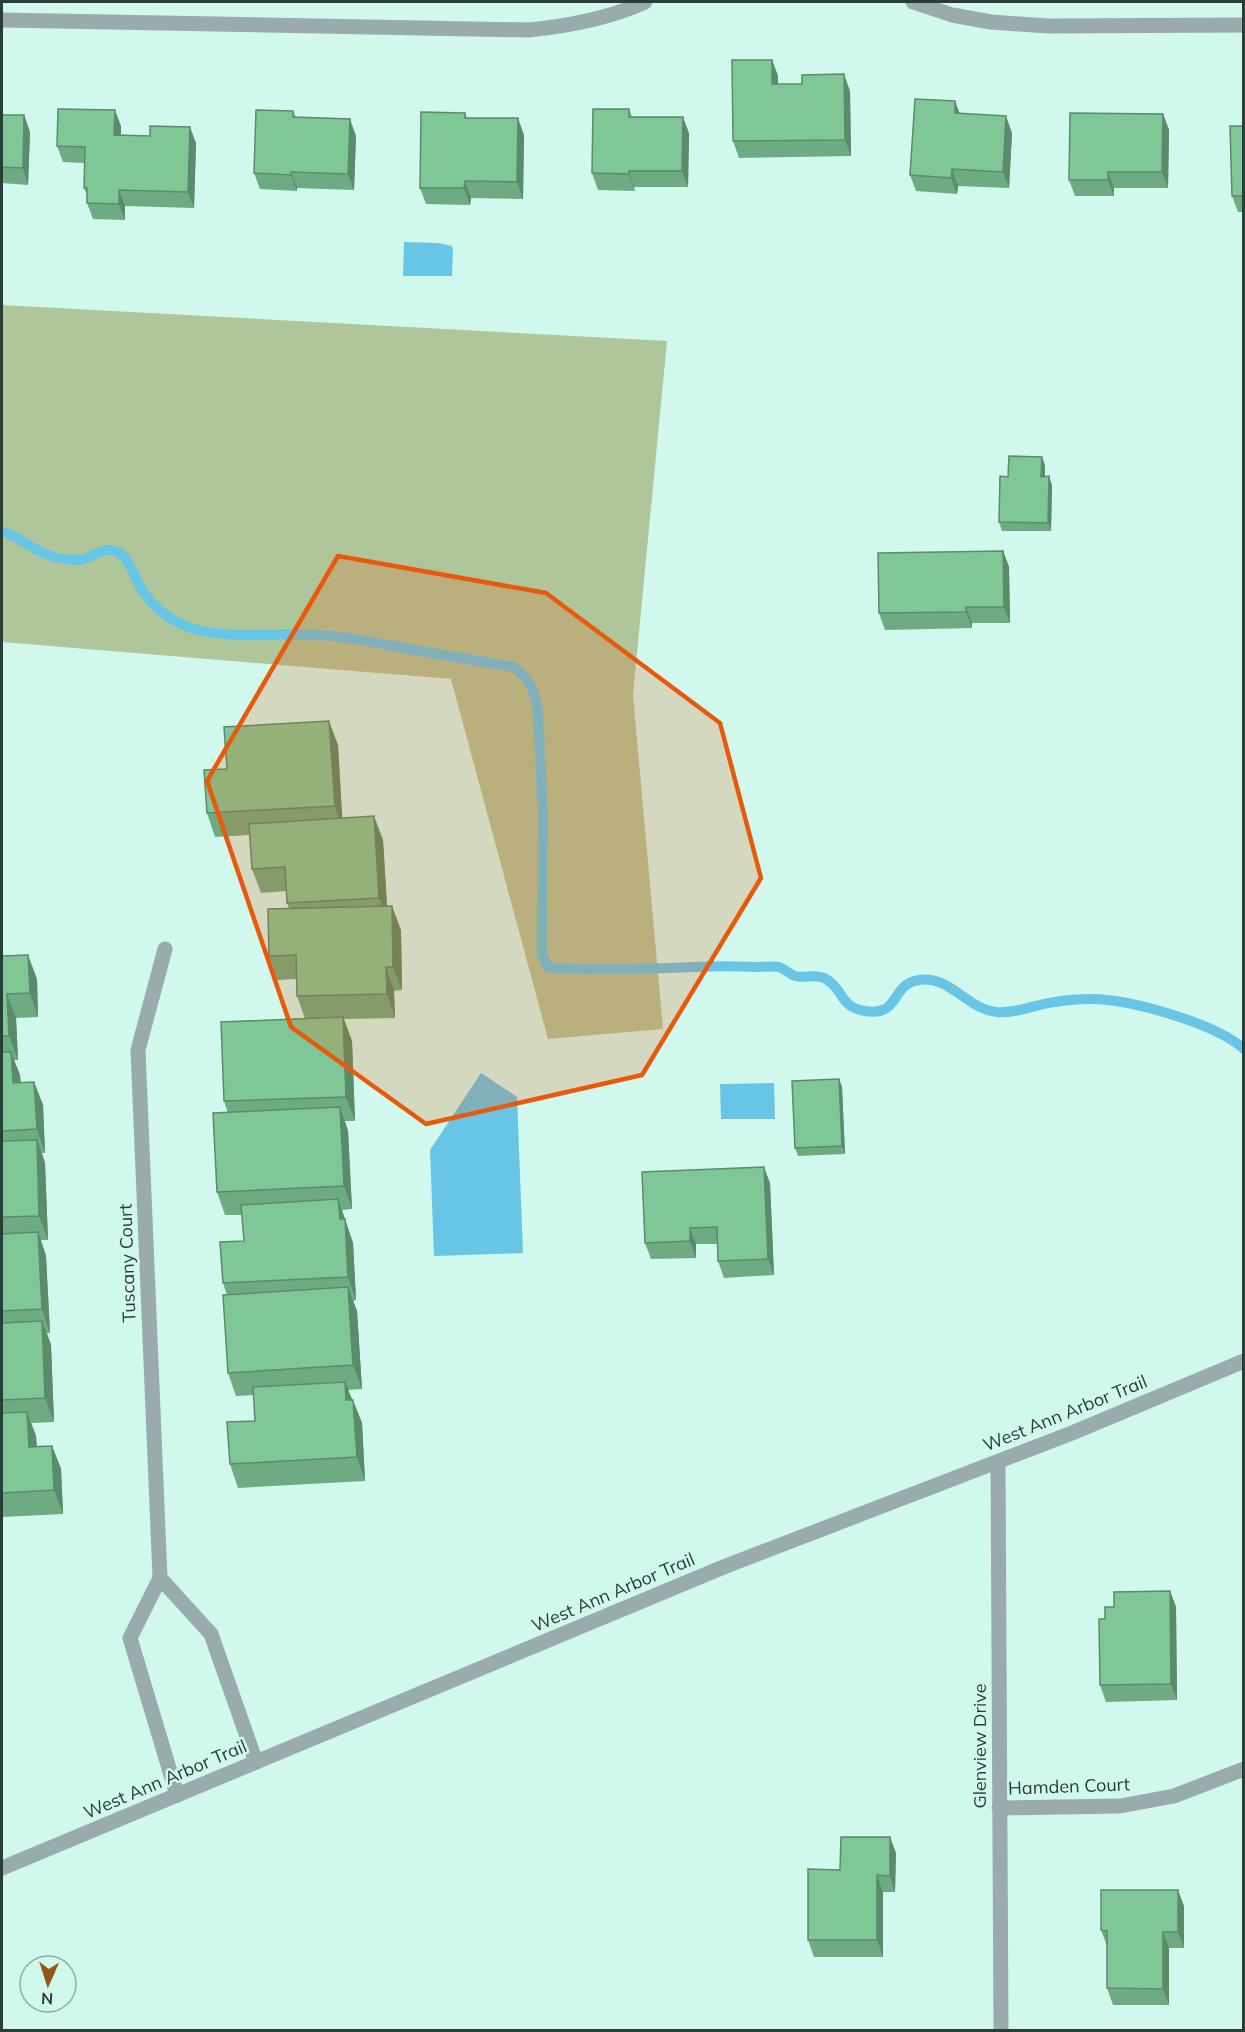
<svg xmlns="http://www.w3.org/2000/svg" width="1245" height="2032" viewBox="0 0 1245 2032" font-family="Mulish,sans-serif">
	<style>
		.green { fill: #afc69b }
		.water { fill: #68c5e6 }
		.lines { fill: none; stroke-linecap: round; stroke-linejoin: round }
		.stream { stroke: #68c5e6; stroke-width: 10 }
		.minor { stroke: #99abac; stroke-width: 15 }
		.tertiary { stroke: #99abac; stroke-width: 15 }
		.wall { fill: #6eab82 }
		.shaded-wall { fill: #5a8b6a }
		.building { fill: #80c797; stroke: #5a8b6a; stroke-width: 1.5 }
		.marked { fill: #e8590c; fill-opacity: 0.2; stroke: #e8590c; stroke-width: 4.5; stroke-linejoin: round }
		.labels { text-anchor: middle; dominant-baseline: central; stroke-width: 5; stroke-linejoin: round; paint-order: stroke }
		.street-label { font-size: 18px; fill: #2c3c38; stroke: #d0f8ed }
	</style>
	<rect width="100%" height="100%" fill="#d0f8ed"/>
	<polygon class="green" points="2,305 667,341 633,695 663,1029 548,1039 451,679 2,642"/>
	<g class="water">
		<polygon points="404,242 438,243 452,246 453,251 452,276 403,276"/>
		<polygon points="481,1073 517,1097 523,1253 434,1256 430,1150"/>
		<polygon points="774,1083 775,1119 721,1119 720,1084"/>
	</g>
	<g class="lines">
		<path class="stream" d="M 2,531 C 31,543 42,560 77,560 C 92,561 103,543 119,553 C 129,559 133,573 138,583 C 150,606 173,624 198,630 C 241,640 286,631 330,636 C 349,637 369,642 388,645 C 430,653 472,660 514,667 C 531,681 534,690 538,711 L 543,815 L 542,954 L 548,968 C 597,970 644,969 693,967 C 714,966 735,966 756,967 C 763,967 772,966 779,967 C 785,969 789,974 795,976 C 805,979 815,973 826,979 C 844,989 839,1007 865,1011 C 901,1017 890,984 919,980 C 950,975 968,1010 997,1012 C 1016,1014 1036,1004 1055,1002 C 1066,1000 1079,999 1091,999 C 1129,999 1215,1023 1244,1049"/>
		<g class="minor">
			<polyline points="913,2 952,15 991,22 1048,26 1244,25"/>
			<path d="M 2,20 L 529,30 C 569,26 608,19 645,2"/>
			<polyline points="998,1462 1001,2030"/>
			<polyline points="160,1578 138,1050 165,949"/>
			<polyline points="177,1795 130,1638 160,1578 211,1634 256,1762"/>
			<polyline points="999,1808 1120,1806 1174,1796 1244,1769"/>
		</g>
		<polyline class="tertiary" points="2,1868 726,1566 1072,1433 1244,1361"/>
	</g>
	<g class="wall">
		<polygon points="772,60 778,76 778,84 802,84 850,91 851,156 739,158 733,141"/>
		<polygon points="629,109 632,117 689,133 688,187 634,187 635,191 598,190 592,173"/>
		<polygon points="293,111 296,117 356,136 354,190 297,188 297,191 260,189 254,173"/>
		<polygon points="465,113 467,118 524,135 523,199 471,198 470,205 426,204 420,188"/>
		<polygon points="960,113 1012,133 1009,188 958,186 957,194 916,191 910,175"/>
		<polygon points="1163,114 1169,130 1168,188 1114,188 1114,196 1075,196 1069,180"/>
		<polygon points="2,115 24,115 30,132 28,185 2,183"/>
		<polygon points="121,126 121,135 196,143 194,208 125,206 125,220 93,219 87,203 87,195 84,188 85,163 63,162 57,146"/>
		<polygon points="1244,126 1244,212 1238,212 1232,196"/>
		<polygon points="1045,465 1045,476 1052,485 1051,531 1002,531 999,522 1008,477"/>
		<polygon points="1003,551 1009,567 1010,623 972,623 972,628 885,630 879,613"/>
		<polygon points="338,745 342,818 383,840 387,906 401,930 402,990 394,991 395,1018 344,1019 352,1041 355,1121 345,1121 348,1131 352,1209 342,1210 353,1243 356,1300 353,1301 357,1311 362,1389 348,1390 362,1423 365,1481 238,1488 230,1464 255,1421 254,1395 236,1396 228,1373 227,1295 223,1283 244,1241 242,1215 225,1215 217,1192 228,1113 224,1101 305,1019 297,996 297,979 277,980 269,956 289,908 287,903 286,891 261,893 252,869 250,835 215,837 207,813 227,769"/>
		<polygon points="2,956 37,979 38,1017 16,1018 18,1060 14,1060 20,1075 21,1083 34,1082 43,1105 45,1153 42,1153 45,1163 48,1240 41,1240 46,1256 50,1333 47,1333 51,1345 54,1422 31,1423 36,1436 37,1447 52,1446 61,1469 63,1514 2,1517"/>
		<polygon points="839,1079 842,1087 845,1154 798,1156 795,1148"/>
		<polygon points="770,1183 774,1275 724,1278 718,1261 718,1244 696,1244 696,1258 651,1259 645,1243"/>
		<polygon points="1170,1591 1176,1607 1177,1700 1106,1702 1100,1685 1105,1619"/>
		<polygon points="896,1853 895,1892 883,1892 883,1957 814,1957 808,1940 840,1870"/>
		<polygon points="1184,1906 1184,1948 1169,1948 1169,2005 1113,2005 1107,1988 1107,1946 1101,1930"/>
	</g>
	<g class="shaded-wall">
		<polygon points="772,60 778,76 778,101 772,84"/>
		<polygon points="844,74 850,91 851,156 845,140"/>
		<polygon points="955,101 961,117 955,113"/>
		<polygon points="115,110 121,126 120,151 114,135"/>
		<polygon points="1163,114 1169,130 1168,188 1162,172"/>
		<polygon points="24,115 30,132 28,185 23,168"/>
		<polygon points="1006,116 1012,133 1009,188 1003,172"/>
		<polygon points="683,117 689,133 688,187 682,171"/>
		<polygon points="518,118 524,135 523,199 517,182"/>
		<polygon points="350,119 356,136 354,190 348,174"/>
		<polygon points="190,127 196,143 194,208 188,192"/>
		<polygon points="952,169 958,186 957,194 951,178"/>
		<polygon points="629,171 634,187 635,191 629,174"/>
		<polygon points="291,172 297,188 297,191 291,175"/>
		<polygon points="1108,172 1114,188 1114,196 1108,180"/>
		<polygon points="465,181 471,198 470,205 464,188"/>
		<polygon points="119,190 125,206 125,220 119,204"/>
		<polygon points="1042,457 1045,465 1045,485 1041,477"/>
		<polygon points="1049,476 1052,485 1051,531 1048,523"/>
		<polygon points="1003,551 1009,567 1010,623 1004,607"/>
		<polygon points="966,607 972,623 972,628 966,612"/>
		<polygon points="329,721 338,745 343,830 335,806"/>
		<polygon points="374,816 383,840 388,922 379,898"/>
		<polygon points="392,906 401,930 402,990 393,967"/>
		<polygon points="28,955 37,979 38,1017 30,993"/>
		<polygon points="386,967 394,991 395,1018 387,994"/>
		<polygon points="7,994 16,1018 18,1060 9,1036"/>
		<polygon points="343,1017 352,1041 355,1121 346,1097"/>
		<polygon points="11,1052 20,1075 22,1107 13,1083"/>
		<polygon points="839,1079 842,1087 845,1154 842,1146"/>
		<polygon points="34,1082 43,1105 45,1153 37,1129"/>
		<polygon points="340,1107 348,1131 352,1209 344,1186"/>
		<polygon points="37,1140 45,1163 48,1240 39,1216"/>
		<polygon points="764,1167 770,1183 774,1275 768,1259"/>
		<polygon points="338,1199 353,1243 356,1300 348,1277 340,1219"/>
		<polygon points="690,1228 696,1244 696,1258 690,1241"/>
		<polygon points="38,1232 46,1256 50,1333 42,1309"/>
		<polygon points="348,1287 357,1311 362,1389 353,1365"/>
		<polygon points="42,1321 51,1345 54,1422 45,1398"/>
		<polygon points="345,1382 354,1404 353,1400 362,1423 365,1481 357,1457 346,1400"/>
		<polygon points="27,1412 36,1436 38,1471 29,1447"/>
		<polygon points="52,1446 61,1469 63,1514 54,1490"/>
		<polygon points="1170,1591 1176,1607 1177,1700 1171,1684"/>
		<polygon points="890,1837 896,1853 895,1892 890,1876"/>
		<polygon points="877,1875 883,1892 883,1957 877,1940"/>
		<polygon points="1178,1890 1184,1906 1184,1948 1178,1932"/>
		<polygon points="1163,1932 1169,1948 1169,2005 1163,1989"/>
	</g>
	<g class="building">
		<polygon points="732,60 772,60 772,84 802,84 802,75 844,74 845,140 733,141"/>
		<polygon points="915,99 955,101 955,113 1006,116 1003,172 952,169 951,178 910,175"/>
		<polygon points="58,109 115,110 114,135 150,136 150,126 190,127 188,192 119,190 119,204 87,203 87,188 84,188 85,147 57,146"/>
		<polygon points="593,109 629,109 629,117 683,117 682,171 629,171 629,174 592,173"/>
		<polygon points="256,110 293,111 293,117 350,119 348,174 291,172 291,175 254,173"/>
		<polygon points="421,112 465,113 465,118 518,118 517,182 465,181 464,188 420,188"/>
		<polygon points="1070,113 1163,114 1162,172 1108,172 1108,180 1069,180"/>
		<polygon points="2,115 24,115 23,168 2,167"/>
		<polygon points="1230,126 1244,126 1244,196 1232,196"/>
		<polygon points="1009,456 1042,457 1041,477 1049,476 1048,523 999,522 1000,476 1008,477"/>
		<polygon points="1003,551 1004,607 966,607 966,612 879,613 878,553"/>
		<polygon points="329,721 335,806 207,813 204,770 227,769 224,727"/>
		<polygon points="374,816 379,898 287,903 285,867 252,869 249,824"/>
		<polygon points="392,906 393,967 386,967 387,994 297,996 296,955 269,956 268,909"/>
		<polygon points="28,955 30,993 7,994 9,1036 2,1036 2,956"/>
		<polygon points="343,1017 346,1097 224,1101 221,1022"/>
		<polygon points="2,1052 11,1052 13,1083 34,1082 37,1129 2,1131"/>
		<polygon points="839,1079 842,1146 795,1148 792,1081"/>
		<polygon points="340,1107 344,1186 217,1192 213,1113"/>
		<polygon points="37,1140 39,1216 2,1217 2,1141"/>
		<polygon points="764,1167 768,1259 718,1261 717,1227 690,1228 690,1241 645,1243 642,1172"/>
		<polygon points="338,1199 340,1219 345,1219 348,1277 223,1283 220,1242 244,1241 241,1205"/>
		<polygon points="38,1232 42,1309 2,1311 2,1234"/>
		<polygon points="348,1287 353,1365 228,1373 223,1295"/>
		<polygon points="42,1321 45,1398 2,1400 2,1323"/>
		<polygon points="345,1382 346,1400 353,1400 357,1457 230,1464 227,1422 255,1421 253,1387"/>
		<polygon points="27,1412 29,1447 52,1446 54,1490 2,1493 2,1413"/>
		<polygon points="1170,1591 1171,1684 1100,1685 1099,1619 1105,1619 1105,1607 1114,1607 1114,1592"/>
		<polygon points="841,1837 890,1837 890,1876 877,1875 877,1940 808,1940 808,1869 840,1870"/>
		<polygon points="1101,1890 1178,1890 1178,1932 1163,1932 1163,1989 1107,1988 1107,1931 1101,1930"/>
	</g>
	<path class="marked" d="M 338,556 L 546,593 L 720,723 L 761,878 L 642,1075 L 426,1124 L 291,1027 L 207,781 Z"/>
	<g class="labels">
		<g class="street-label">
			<text transform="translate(127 1263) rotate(-92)">Tuscany Court</text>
			<text transform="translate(1065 1413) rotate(-22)">West Ann Arbor Trail</text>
			<text transform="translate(613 1592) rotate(-23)">West Ann Arbor Trail</text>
			<text transform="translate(979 1746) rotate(-90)">Glenview Drive</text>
			<text transform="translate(165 1779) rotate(-23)">West Ann Arbor Trail</text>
			<text transform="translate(1069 1786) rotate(-2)">Hamden Court</text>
		</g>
	</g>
	<rect width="1245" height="2032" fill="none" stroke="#2c3c38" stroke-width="6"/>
	<g transform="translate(48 1984) rotate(183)"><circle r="28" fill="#d0f8ed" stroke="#8eada5" stroke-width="1.5"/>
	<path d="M0-4.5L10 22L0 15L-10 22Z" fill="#94581a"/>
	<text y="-9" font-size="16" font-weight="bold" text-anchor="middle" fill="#2c3c38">N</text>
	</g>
</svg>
